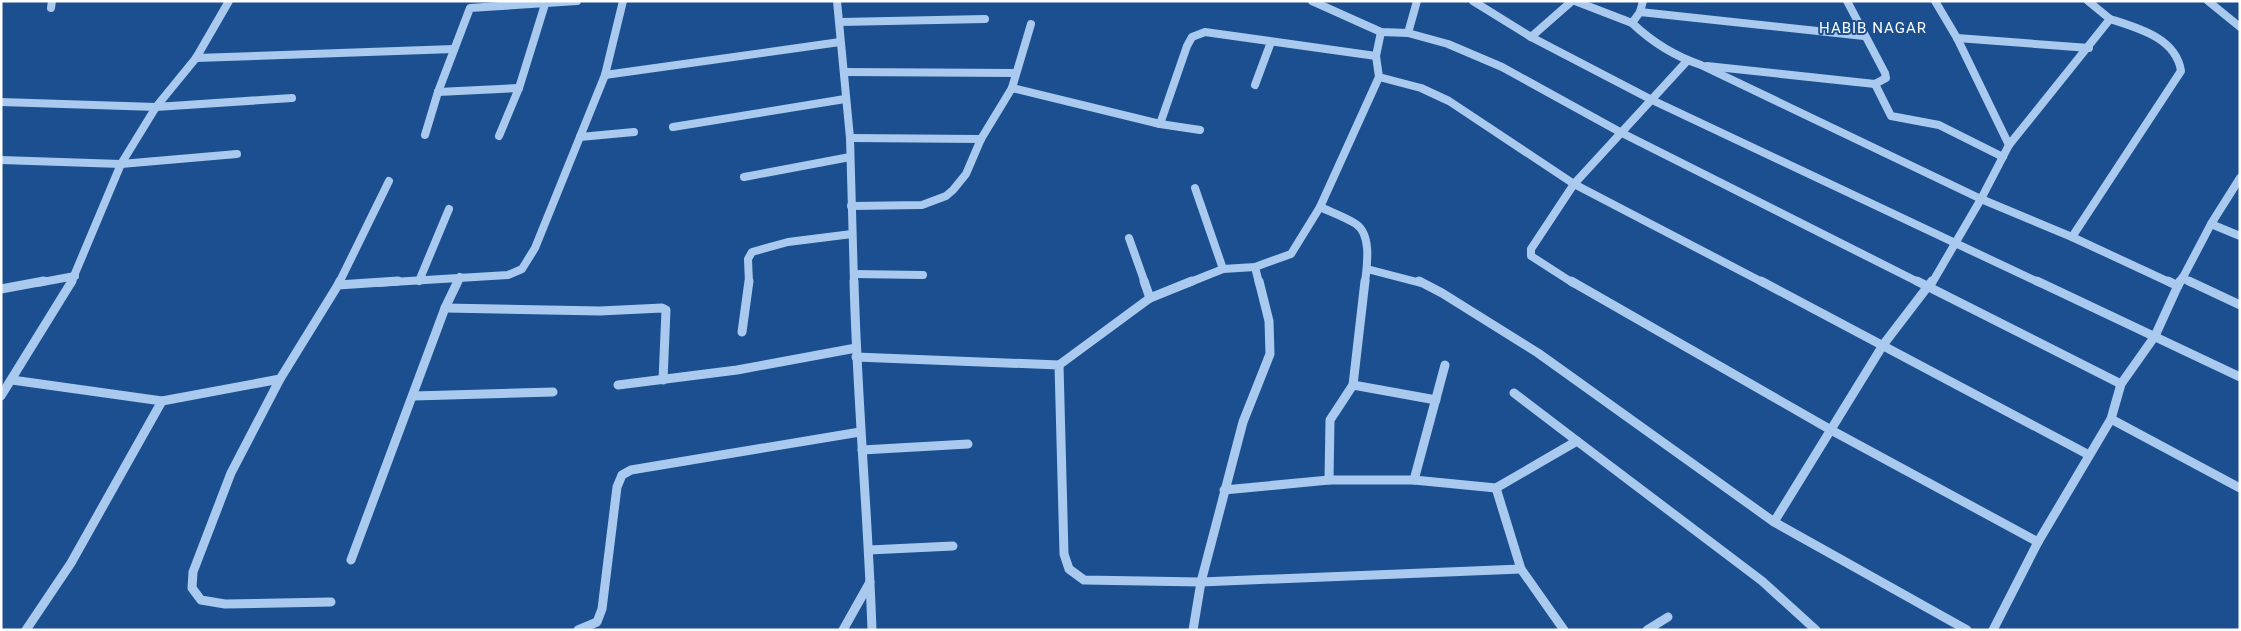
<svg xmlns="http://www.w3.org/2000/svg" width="2241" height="631" viewBox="0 0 2241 631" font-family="Roboto,sans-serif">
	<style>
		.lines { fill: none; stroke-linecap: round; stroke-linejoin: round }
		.minor-far1 { stroke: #a9c9ee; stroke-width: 8 }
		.minor { stroke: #a9c9ee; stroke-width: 9 }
		.labels { text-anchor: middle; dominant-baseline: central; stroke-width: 4; stroke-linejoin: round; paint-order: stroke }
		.neighbourhood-label { font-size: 15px; letter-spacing: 1px; fill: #fff; stroke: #1b4f8f }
	</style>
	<rect width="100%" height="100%" fill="#1b4f8f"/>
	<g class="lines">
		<g class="minor-far1">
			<polyline points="837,1 850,138 854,283"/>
			<polyline points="1312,1 1381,32 1408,33 1448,44 1502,67 1620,132 1920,283"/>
			<polyline points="1473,1 1531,37 1652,100 2040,283"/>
			<polyline points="1575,1 1632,23"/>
			<path d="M 1643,1 L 1640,12 L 1632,23 C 1652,42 1674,56 1701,65 L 1981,199 L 2072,237 L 2171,283"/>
			<polyline points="1935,1 1957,38 2009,145"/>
			<polyline points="2208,1 2240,27"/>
			<polyline points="51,8 52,1"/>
			<polyline points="1640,12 1864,36"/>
			<polyline points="840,22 985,19"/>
			<polyline points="1408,33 1417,1"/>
			<polyline points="1531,37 1572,1"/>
			<polyline points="1957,38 2089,48"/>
			<polyline points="196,58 454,49"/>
			<polyline points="1707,66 1875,84 1886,78 1885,73 1847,1"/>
			<polyline points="844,72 1015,73"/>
			<polyline points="605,75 840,42"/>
			<polyline points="1379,77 1421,88 1449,101 1574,184 1764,283"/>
			<polyline points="1875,84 1891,116 1939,125 2003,157"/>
			<polyline points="1255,85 1271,42"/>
			<polyline points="1012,88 1160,124"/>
			<polyline points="438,92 519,88"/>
			<polyline points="1,102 156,107 292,98"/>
			<polyline points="673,127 845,99"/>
			<polyline points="1200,130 1160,124 1187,46 1192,37 1205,32 1376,56"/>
			<polyline points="425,135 438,92 470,8 577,1"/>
			<polyline points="499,136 519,88 546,1"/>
			<polyline points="580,137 634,132"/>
			<polyline points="850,138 981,139"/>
			<polyline points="1,160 121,164 237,154"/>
			<polyline points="744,177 850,157"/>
			<polyline points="1195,188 1223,269"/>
			<polyline points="851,206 922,205 946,196 953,190 966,174 981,139 1012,88 1031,24"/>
			<path d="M 1320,207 C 1331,212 1345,217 1356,224 C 1372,235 1367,265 1365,283"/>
			<polyline points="2211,224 2240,236"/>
			<path d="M 2072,237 L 2181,71 C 2176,38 2138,28 2110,19"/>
			<polyline points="1129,238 1145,283"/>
			<polyline points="1255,267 1259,283"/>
			<polyline points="1367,269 1421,283"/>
			<polyline points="854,274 923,275"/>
			<polyline points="2182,278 2192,283"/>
			<polyline points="419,281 449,209"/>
			<polyline points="37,283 75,276"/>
			<polyline points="71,283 121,164 156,107 196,58 229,1"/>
			<polyline points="339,283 389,181"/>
			<polyline points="376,283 508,275 522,269 535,248 605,75 623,1"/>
			<polyline points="457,283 460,277"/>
			<polyline points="749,283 748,259 752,252 788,242 852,234"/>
			<polyline points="1188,283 1223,269 1255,267 1291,254 1320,207 1379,77 1376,56 1381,32"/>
			<polyline points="1573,283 1531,256 1531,249 1574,184 1687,61"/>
			<polyline points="1932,283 1981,199 2009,145 2110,19 2088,1"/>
			<polyline points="2180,283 2211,224 2240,178"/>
		</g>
		<g class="minor">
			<path d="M 854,281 C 857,398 868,514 872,630"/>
			<polyline points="1144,281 1150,298"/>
			<polyline points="1419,281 1442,293 1538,353 1774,522 1967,630"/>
			<polyline points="1571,281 1831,430 2038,542"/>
			<polyline points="1761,281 2089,455"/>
			<polyline points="1917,281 2121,384"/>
			<polyline points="2037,281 2240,377"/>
			<polyline points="2168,281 2178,286"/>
			<polyline points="2189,281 2240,305"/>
			<polyline points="338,285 340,281"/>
			<polyline points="1,289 44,281"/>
			<polyline points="445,308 600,311 662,308 666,310 663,380"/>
			<polyline points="742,332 749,281"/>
			<polyline points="856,357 1059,365 1064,554 1069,569 1084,580 1201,582 1521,569"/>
			<polyline points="1059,365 1150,298 1192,281"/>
			<polyline points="280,379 231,473 193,572 192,588 201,600 225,604 331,602"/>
			<polyline points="12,380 162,401 71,563 26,630"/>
			<polyline points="618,385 737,370 856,348"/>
			<polyline points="1353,385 1436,400"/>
			<polyline points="1,396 72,281"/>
			<polyline points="414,396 553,392"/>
			<polyline points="162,401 280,379 338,285 398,281"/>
			<polyline points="2111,419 2240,488"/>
			<polyline points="1577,441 1762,581 1816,630"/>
			<polyline points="862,450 968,444"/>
			<polyline points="1329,480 1330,420 1353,385 1365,281"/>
			<polyline points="1414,480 1445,365"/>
			<polyline points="1496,488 1521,569 1564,630"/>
			<polyline points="1224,490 1329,480 1414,480 1496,488 1577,441 1514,393"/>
			<polyline points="1774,522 1883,345 1932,281"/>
			<polyline points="869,550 953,546"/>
			<polyline points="351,560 445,308 458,281"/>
			<polyline points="578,630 597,622 602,609 617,487 622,475 631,470 860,432"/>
			<polyline points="843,630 870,582"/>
			<polyline points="1193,630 1201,582 1243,422 1270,354 1269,321 1259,281"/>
			<polyline points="1647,630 1668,617"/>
			<polyline points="1993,630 2038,542 2111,419 2121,384 2155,336 2180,281"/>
		</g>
	</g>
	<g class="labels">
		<g class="neighbourhood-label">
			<text x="1873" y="28">HABIB NAGAR</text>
		</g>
	</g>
	<rect width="2241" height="631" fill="none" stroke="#ffffff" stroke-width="5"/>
</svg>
